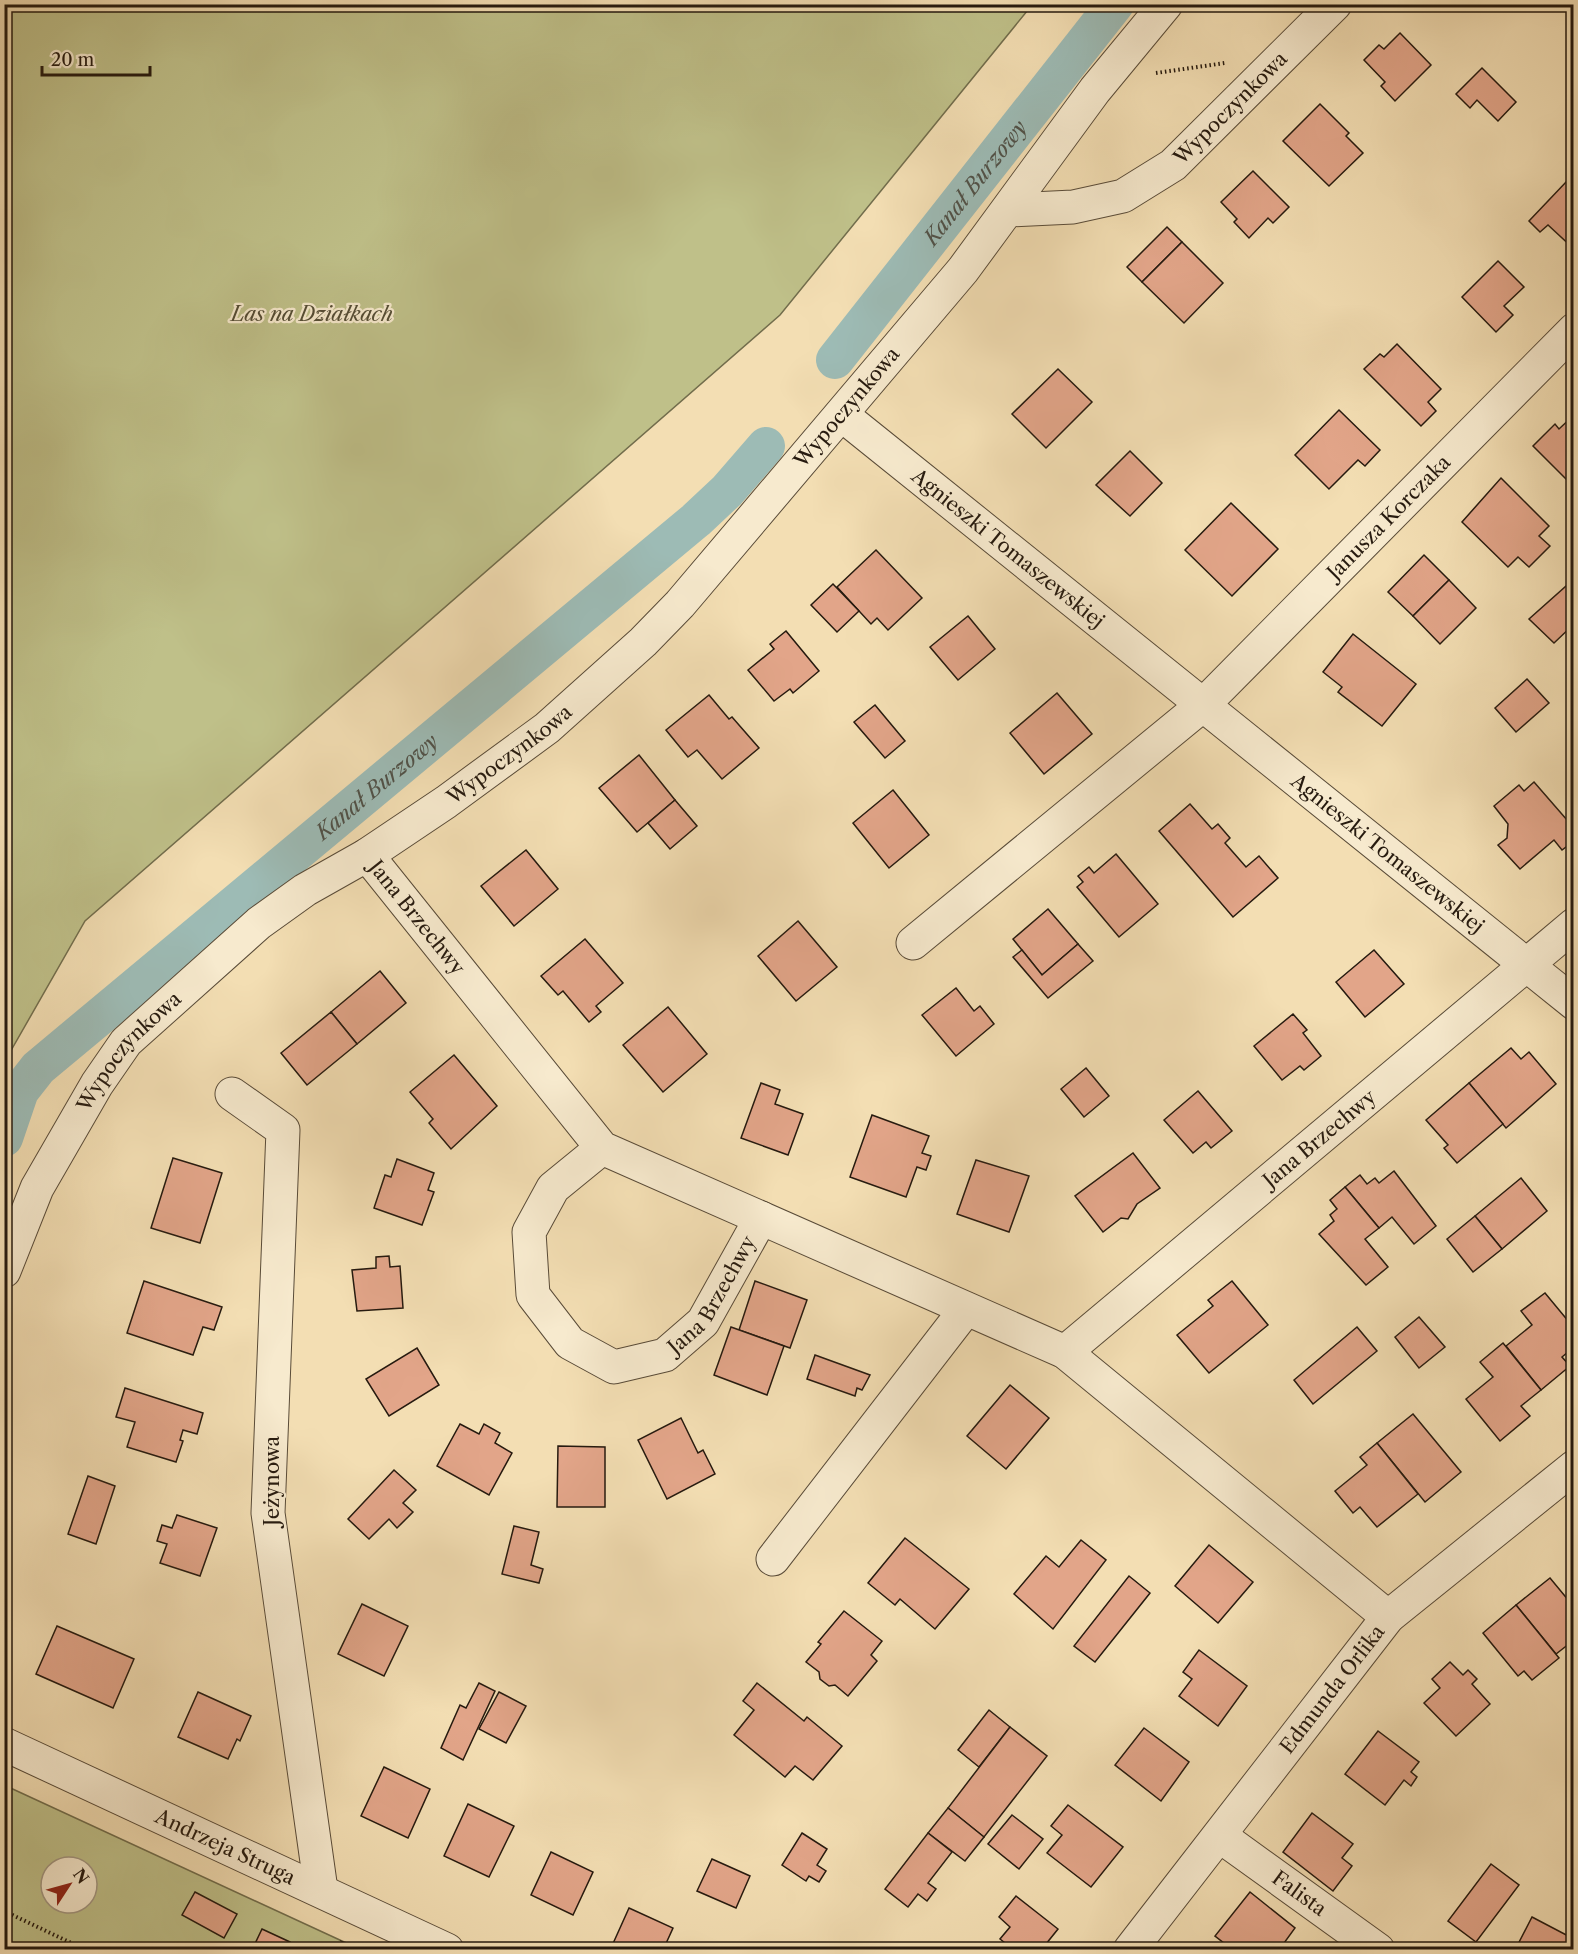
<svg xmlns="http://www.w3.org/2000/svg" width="1578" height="1954" viewBox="0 0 1578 1954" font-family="'Libre Caslon Text',serif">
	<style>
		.green { fill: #bfc089; stroke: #726d4c; stroke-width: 1.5; fill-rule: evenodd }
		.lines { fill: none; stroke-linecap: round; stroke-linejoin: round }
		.canal { stroke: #9dbbb5; stroke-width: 38 }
		.building { fill: #e2a589; stroke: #261a0f; stroke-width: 1.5 }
		.street-casing { stroke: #594b38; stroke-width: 35 }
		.path { stroke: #261a0f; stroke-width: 4; stroke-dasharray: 1.5 3; stroke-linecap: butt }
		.street { stroke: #f7eace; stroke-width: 33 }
		.labels { text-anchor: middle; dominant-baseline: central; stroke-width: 4.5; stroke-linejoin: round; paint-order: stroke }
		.street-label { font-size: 20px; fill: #261a0f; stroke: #f7eace }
		.park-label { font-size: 20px; font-style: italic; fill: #544c34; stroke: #f7eace }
		.water-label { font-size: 21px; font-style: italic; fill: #505249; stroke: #f7eace }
	</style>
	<rect width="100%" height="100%" fill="#f3deb3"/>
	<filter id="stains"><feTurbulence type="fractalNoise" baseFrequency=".00333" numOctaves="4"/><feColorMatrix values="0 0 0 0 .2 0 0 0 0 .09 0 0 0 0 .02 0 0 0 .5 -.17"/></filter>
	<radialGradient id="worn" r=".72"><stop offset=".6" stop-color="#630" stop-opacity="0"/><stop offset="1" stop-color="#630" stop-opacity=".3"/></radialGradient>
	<g class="green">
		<polygon points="5,4 1032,5 780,315 85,921 5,1061"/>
		<path d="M 4,1785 L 342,1941 L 360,1949 L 5,1949 ZM 51,1867 L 87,1867 L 87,1903 L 51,1903 Z"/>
	</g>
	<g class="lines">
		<g class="canal">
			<path id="s1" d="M 835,360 L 1115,4"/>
			<path id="s2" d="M 4,1138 L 20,1091 L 38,1068 L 696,520 L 727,491 L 766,446"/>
		</g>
	</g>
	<g class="building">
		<polygon points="1400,33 1431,65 1395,101 1381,86 1385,82 1364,60 1379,45 1384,49"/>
		<polygon points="1482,68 1516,102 1498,121 1477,100 1470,108 1456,94"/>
		<polygon points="1320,104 1349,133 1346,136 1363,153 1329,186 1283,141"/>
		<polygon points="1253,171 1289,207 1273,223 1268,218 1249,238 1234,222 1237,219 1221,202"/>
		<polygon points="1567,181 1574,187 1574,249 1548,225 1540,232 1529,221"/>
		<polygon points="1167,227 1182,242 1142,282 1127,267"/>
		<polygon points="1182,242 1223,283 1184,323 1142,282"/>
		<polygon points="1498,261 1524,287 1504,306 1513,315 1496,332 1462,297"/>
		<polygon points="1397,344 1441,389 1428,402 1436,411 1421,426 1364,369 1380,354 1384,357"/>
		<polygon points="1058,369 1092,402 1046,448 1012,414"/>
		<polygon points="1339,410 1380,450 1365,466 1358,460 1329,489 1295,455"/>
		<polygon points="1574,415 1574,487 1533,446 1555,424 1559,429"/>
		<polygon points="1130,451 1162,483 1130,516 1096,485"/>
		<polygon points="1501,478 1549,526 1539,536 1550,546 1529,567 1518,557 1508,567 1462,522"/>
		<polygon points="1231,503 1278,549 1232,596 1185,550"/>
		<polygon points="876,550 922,598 888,630 877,618 871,624 837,587"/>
		<polygon points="1424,555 1449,580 1413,616 1388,592"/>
		<polygon points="1574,579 1574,624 1554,643 1529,619"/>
		<polygon points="1449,580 1476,608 1440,644 1413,616"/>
		<polygon points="833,584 859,611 837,632 811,605"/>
		<polygon points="968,616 995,649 958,680 930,647"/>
		<polygon points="786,631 819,671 793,693 790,689 774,701 748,670 774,649 770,644"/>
		<polygon points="1353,634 1416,684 1382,726 1338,692 1342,687 1323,672"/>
		<polygon points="1527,679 1549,703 1516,732 1495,708"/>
		<polygon points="1057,693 1092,734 1044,774 1010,733"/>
		<polygon points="709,695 729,719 732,717 759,748 722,779 697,750 688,757 666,730"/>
		<polygon points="875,705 905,741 885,758 854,722"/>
		<polygon points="639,755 675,800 637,832 599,788"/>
		<polygon points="1534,782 1574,828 1574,841 1562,850 1554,840 1520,869 1498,845 1507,838 1508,824 1494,806 1519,785 1524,791"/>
		<polygon points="893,790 929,835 889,868 853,823"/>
		<polygon points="675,800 697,826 670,849 648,823"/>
		<polygon points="1190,804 1212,829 1218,824 1230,838 1225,843 1246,867 1259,856 1278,878 1233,917 1159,831"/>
		<polygon points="526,850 558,889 514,926 481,886"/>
		<polygon points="1116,854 1158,904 1119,937 1077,887 1083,882 1078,876 1089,867 1094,873"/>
		<polygon points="1048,909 1078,944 1042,975 1013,939"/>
		<polygon points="798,921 837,967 796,1001 758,956"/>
		<polygon points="585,939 623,983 596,1006 601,1012 589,1022 563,991 558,995 541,976"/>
		<polygon points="1078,944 1093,961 1048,998 1013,957 1022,950 1042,975"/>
		<polygon points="1374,950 1404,984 1365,1017 1336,982"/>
		<polygon points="380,971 406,1003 357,1044 331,1012"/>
		<polygon points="956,988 974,1011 980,1006 994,1024 956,1056 922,1015"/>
		<polygon points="668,1007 707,1054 663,1092 623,1045"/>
		<polygon points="331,1012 357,1044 307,1085 281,1053"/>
		<polygon points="1293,1014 1307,1030 1303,1033 1321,1056 1304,1070 1300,1066 1282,1080 1254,1046"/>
		<polygon points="1511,1048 1521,1059 1529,1052 1556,1084 1506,1128 1469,1083"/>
		<polygon points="454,1055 497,1106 451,1149 429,1123 433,1119 410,1092"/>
		<polygon points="1086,1068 1109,1096 1084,1117 1061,1089"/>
		<polygon points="761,1083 780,1090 775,1104 803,1114 788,1155 741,1138"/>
		<polygon points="1469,1083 1503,1124 1457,1163 1444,1148 1448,1145 1426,1120"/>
		<polygon points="1198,1091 1232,1131 1211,1148 1206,1142 1193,1153 1164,1120"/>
		<polygon points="872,1115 929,1136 922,1153 931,1156 926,1170 917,1167 906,1197 850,1177"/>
		<polygon points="1133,1153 1160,1188 1137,1204 1128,1219 1121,1218 1103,1232 1075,1196"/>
		<polygon points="173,1158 222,1173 200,1243 151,1228"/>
		<polygon points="397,1159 434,1173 428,1190 434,1192 422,1225 374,1208 385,1175 391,1177"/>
		<polygon points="976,1160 1029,1176 1009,1232 957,1214"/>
		<polygon points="1394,1171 1436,1226 1414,1244 1392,1217 1379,1228 1345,1187 1360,1175 1367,1184 1375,1178 1379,1183"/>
		<polygon points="1521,1178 1547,1211 1502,1249 1475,1216"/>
		<polygon points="1345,1187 1379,1228 1365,1239 1388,1267 1366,1285 1319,1234 1334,1221 1330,1215 1337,1209 1330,1200"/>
		<polygon points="1475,1216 1502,1249 1473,1272 1447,1239"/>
		<polygon points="389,1256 390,1267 400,1266 403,1308 357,1311 352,1270 376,1268 376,1257"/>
		<polygon points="144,1281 222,1307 214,1330 203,1327 193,1355 127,1333"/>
		<polygon points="755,1281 807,1300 790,1348 739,1330"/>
		<polygon points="1232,1281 1268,1325 1209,1373 1177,1335 1213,1306 1208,1300"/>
		<polygon points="1545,1293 1574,1328 1574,1347 1562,1357 1570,1366 1541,1390 1506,1346 1532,1325 1521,1311"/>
		<polygon points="1419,1317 1445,1347 1419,1368 1395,1337"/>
		<polygon points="731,1327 784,1346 767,1395 714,1375"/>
		<polygon points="1357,1327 1377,1351 1313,1404 1294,1380"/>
		<polygon points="1503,1343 1541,1390 1521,1406 1530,1416 1500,1441 1466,1399 1493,1377 1480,1362"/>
		<polygon points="417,1348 439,1385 389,1416 366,1379"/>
		<polygon points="815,1355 870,1375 862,1390 857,1388 855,1396 807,1379"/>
		<polygon points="1010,1385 1049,1418 1006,1469 967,1436"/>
		<polygon points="125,1388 203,1413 197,1434 183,1430 180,1440 183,1441 176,1462 127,1447 135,1422 116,1417"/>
		<polygon points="1413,1414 1461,1472 1425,1502 1377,1443"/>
		<polygon points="681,1418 698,1453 703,1450 715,1474 667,1499 638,1440"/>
		<polygon points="460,1424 479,1434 484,1424 500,1433 495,1443 512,1453 489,1495 437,1466"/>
		<polygon points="1377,1443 1418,1494 1377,1527 1360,1507 1353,1513 1335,1491 1367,1465 1360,1457"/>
		<polygon points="558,1446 605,1447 605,1507 557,1507"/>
		<polygon points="394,1470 416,1490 403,1503 413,1512 397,1528 389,1519 369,1539 348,1519"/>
		<polygon points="88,1476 115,1486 96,1544 68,1534"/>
		<polygon points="177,1515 217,1528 200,1576 160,1563 167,1544 157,1541 162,1525 172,1528"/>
		<polygon points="514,1526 539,1532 531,1565 543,1569 539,1583 502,1574"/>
		<polygon points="905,1538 969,1589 935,1629 900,1599 895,1605 868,1583"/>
		<polygon points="1081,1540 1106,1560 1053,1629 1014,1594 1046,1556 1059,1567"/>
		<polygon points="1209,1545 1253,1582 1218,1623 1175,1586"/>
		<polygon points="1129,1576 1150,1593 1095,1662 1074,1646"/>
		<polygon points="1550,1578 1574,1607 1574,1640 1556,1654 1516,1605"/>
		<polygon points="362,1604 408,1626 384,1676 338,1654"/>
		<polygon points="1516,1605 1559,1658 1532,1680 1524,1671 1518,1676 1483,1633"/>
		<polygon points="844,1611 882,1641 871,1655 877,1661 848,1696 835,1685 829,1686 820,1679 819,1672 806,1662 821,1644 818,1642"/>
		<polygon points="57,1626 134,1659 113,1708 36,1674"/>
		<polygon points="1199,1650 1247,1686 1218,1726 1179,1696 1192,1679 1183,1672"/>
		<polygon points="1450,1662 1463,1675 1468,1670 1477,1679 1472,1684 1490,1704 1456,1736 1424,1703 1440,1688 1432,1679"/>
		<polygon points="479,1683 495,1691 463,1760 441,1748 460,1705 466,1708"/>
		<polygon points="757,1683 804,1721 807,1717 842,1746 813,1780 795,1766 785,1777 734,1735 754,1710 743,1701"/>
		<polygon points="198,1692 251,1716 240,1741 237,1739 228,1759 178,1737"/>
		<polygon points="499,1692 526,1706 506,1743 479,1729"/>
		<polygon points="989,1710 1010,1727 979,1767 958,1750"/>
		<polygon points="1010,1727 1047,1756 984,1837 948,1808"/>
		<polygon points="1144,1728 1189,1762 1161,1801 1115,1765"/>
		<polygon points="1378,1731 1419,1762 1411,1772 1417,1777 1411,1786 1404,1780 1385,1805 1345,1774"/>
		<polygon points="384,1767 430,1789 408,1838 361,1816"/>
		<polygon points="468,1804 514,1826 489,1877 444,1856"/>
		<polygon points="1068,1805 1123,1847 1091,1887 1047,1853 1062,1835 1051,1826"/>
		<polygon points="948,1808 984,1837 965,1861 928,1833"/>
		<polygon points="1312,1813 1353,1844 1342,1858 1352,1866 1333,1891 1283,1852"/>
		<polygon points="1012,1815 1043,1839 1019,1869 988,1844"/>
		<polygon points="802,1833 827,1849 817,1865 826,1871 819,1882 809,1876 806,1881 782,1865"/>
		<polygon points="928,1833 952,1852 928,1883 936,1889 927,1901 918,1894 908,1907 885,1889"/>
		<polygon points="551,1852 593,1872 573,1915 531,1895"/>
		<polygon points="712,1859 750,1876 736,1908 697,1891"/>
		<polygon points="1491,1864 1519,1885 1476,1942 1448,1921"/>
		<polygon points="195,1892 237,1914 224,1938 182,1915"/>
		<polygon points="1250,1892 1295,1928 1279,1950 1233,1950 1215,1936"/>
		<polygon points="1016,1896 1058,1929 1046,1944 1053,1950 1014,1950 1000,1939 1010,1927 999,1917"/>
		<polygon points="629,1908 673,1928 663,1950 611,1948"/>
		<polygon points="1532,1917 1574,1939 1574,1950 1515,1950"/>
		<polygon points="262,1929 290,1942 287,1950 252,1950"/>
	</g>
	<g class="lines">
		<g class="street-casing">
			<g id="street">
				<path id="s3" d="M 1009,210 L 1073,207 L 1123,196 L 1173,165 L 1335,4"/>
				<path id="s4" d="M 842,415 L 1574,1003"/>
				<path id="s5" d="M 367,855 L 602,1148 L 1065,1352 L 1388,1617"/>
				<path id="s6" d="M 913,943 L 1204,704 L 1574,330"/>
				<polyline points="232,1094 283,1130 268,1513 321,1890"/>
				<path id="s7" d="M 602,1148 L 553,1188 L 529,1232 L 533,1295 L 570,1343 L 614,1367 L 665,1355 L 703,1322 L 761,1218"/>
				<path id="s8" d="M 4,1271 L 37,1188 L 97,1084 L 126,1042 L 259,923 L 305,890 L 367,855 L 446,802 L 547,728 L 643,642 L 680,604 L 963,270 L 1095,90 L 1166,4"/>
				<path id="s9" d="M 1065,1352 L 1574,925"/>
				<polyline points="773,1559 966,1309"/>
				<path id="s10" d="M 4,1744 L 447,1950"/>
				<path id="s11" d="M 1220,1836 L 1378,1950"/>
				<path id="s12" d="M 1130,1950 L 1388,1617 L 1574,1467"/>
			</g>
		</g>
		<g class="path">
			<polyline points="1156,73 1225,63"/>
			<polyline points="4,1911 86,1950"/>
			<polyline points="338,1950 342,1941"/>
		</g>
		<use href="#street" class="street"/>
	</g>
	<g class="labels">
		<g class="street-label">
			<text stroke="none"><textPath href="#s3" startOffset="255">Wypoczynkowa</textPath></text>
			<text stroke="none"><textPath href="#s8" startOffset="1227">Wypoczynkowa</textPath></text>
			<text stroke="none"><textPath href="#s6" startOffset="639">Janusza Korczaka</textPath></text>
			<text stroke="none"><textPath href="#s4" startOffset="213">Agnieszki Tomaszewskiej</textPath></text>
			<text stroke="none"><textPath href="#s8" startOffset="741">Wypoczynkowa</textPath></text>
			<text stroke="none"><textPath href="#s4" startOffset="700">Agnieszki Tomaszewskiej</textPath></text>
			<text stroke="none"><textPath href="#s5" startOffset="80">Jana Brzechwy</textPath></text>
			<text stroke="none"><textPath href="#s8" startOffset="255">Wypoczynkowa</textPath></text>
			<text stroke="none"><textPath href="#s9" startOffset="332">Jana Brzechwy</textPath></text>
			<text stroke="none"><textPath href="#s7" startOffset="417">Jana Brzechwy</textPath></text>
			<text transform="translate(272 1481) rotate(-90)">Jeżynowa</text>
			<text stroke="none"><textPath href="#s12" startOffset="330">Edmunda Orlika</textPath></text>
			<text stroke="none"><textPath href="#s10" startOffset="244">Andrzeja Struga</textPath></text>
			<text stroke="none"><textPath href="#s11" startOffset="98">Falista</textPath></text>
		</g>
		<g class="park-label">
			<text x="312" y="314">Las na Działkach</text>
		</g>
		<g class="water-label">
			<text stroke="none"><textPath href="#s1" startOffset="226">Kanał Burzowy</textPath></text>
			<text stroke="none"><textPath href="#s2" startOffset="519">Kanał Burzowy</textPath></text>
		</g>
	</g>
	<rect width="1578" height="1954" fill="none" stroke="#f3deb3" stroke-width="24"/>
	<rect x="6" y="6" width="1566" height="1942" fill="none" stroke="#261a0f" stroke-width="3"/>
	<rect x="12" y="12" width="1554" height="1930" fill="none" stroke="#261a0f" stroke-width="1.5"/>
	<g transform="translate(69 1885) rotate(54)"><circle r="28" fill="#f7eace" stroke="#a39782" stroke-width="1.5"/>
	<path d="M0-4.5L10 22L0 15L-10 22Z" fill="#8f2418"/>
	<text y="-9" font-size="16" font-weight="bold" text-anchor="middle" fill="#261a0f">N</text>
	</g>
	<path d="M42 66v9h108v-9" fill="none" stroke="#261a0f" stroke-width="3"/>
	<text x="51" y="66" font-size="18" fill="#261a0f" stroke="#f7eace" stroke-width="4.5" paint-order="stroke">20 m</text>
	<rect width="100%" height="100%" filter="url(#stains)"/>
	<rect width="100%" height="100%" fill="url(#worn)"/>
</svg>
